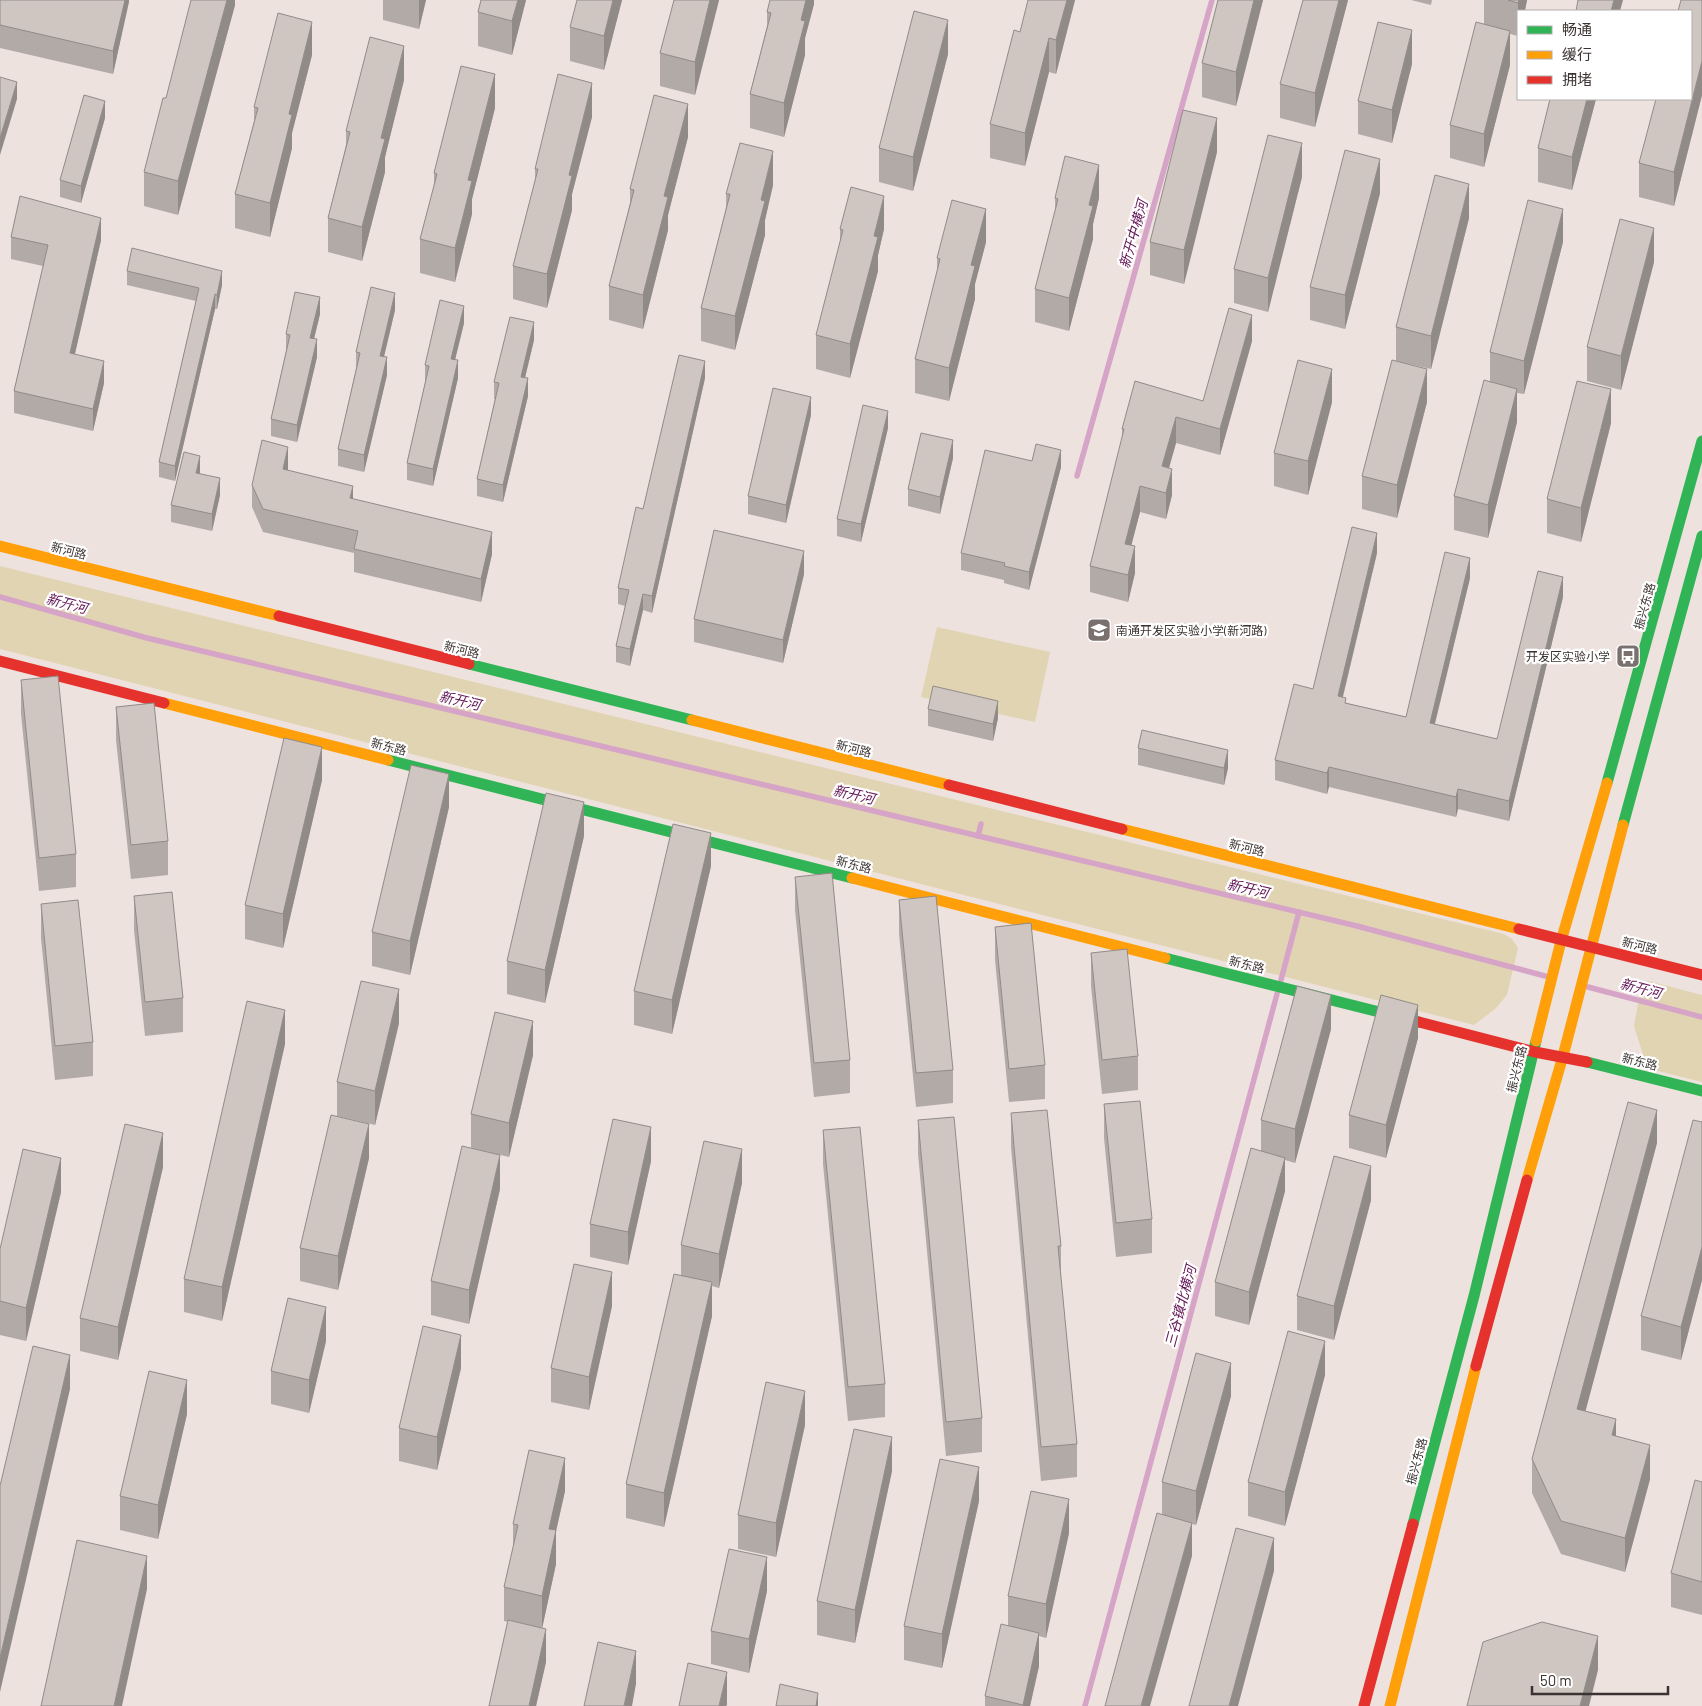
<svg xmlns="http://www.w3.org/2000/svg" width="1702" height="1706" viewBox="0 0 1702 1706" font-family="Barlow,'Noto Sans SC',sans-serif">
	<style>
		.green { fill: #e1d4b2 }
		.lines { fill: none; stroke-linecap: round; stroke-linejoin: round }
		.stream { stroke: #d6a4c6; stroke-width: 5.5 }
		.fast { stroke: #30b455; stroke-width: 11 }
		.slow { stroke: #ff9f0a; stroke-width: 11 }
		.jam { stroke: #e5322d; stroke-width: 11 }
		.wall { fill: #b2aaa7 }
		.shaded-wall { fill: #918b88 }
		.building { fill: #cfc6c2; stroke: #918b88 }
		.labels { text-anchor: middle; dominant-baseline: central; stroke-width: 4.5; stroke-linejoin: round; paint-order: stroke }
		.street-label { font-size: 12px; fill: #3b3331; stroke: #fff }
		.poi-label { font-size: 12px; fill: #3b3331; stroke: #fff; text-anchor: start }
		.water-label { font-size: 14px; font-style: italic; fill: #621556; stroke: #fff }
	</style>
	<rect width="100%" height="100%" fill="#eee2de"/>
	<g class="green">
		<polygon points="0,566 1504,934 1512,939 1518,948 1507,995 1495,1009 1474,1025 0,649"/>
		<polygon points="937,627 1050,652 1035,722 921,697"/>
		<polygon points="1648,981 1702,995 1702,1082 1654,1070 1645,1061 1634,1026 1641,987"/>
	</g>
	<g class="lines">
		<g class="stream">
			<polyline points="1077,476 1212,0"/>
			<polyline points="0,597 147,638 1357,926 1545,976"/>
			<polyline points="978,836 981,824"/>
			<polyline points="1281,980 1299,912"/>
			<polyline points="1588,987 1702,1017"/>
			<polyline points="1085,1706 1277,994"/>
		</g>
		<g class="fast">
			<polyline points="469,664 692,720"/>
			<polyline points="388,760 852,878"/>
			<polyline points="1607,783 1702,441"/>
			<polyline points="1623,825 1702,536"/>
			<polyline points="1165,958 1419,1022"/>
			<polyline points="1587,1062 1702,1091"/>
			<polyline points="1413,1524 1474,1296 1536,1041"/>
		</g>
		<g class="slow">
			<polyline points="0,546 279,616"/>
			<polyline points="164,703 388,760"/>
			<polyline points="692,720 949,785"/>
			<polyline points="1122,829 1519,929"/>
			<polyline points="852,878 1165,958"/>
			<polyline points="1536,1041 1561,941 1607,783"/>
			<polyline points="1527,1180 1563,1056 1623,825"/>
			<polyline points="1390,1706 1476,1366"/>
		</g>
		<g class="jam">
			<polyline points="279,616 469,664"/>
			<polyline points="0,661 164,703"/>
			<polyline points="949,785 1122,829"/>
			<polyline points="1519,929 1702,975"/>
			<polyline points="1419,1022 1535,1052 1587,1062"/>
			<polyline points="1476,1366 1527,1180"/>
			<polyline points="1364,1706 1413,1524"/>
		</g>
	</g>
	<g class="wall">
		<polygon points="0,0 129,0 113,74 0,48"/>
		<polygon points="235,0 235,5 178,215 144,206 144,172 166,98"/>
		<polygon points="383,0 426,0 419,29 383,20"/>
		<polygon points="481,0 526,0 512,55 478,46 478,12"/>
		<polygon points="622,0 604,70 570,61 570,27"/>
		<polygon points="719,0 695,95 660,86 660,53"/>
		<polygon points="814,0 814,4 805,38 805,55 784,137 750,128 750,94 767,26 767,12"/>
		<polygon points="1075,0 1056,74 1049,72 1025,166 990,158 990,124 1020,32"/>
		<polygon points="1218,0 1263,0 1236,106 1202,97 1202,63"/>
		<polygon points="1348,0 1315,127 1280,118 1280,84"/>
		<polygon points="1411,0 1432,0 1431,5"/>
		<polygon points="1484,0 1527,0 1518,36 1510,34 1510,65 1484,167 1450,158 1450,125 1484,24"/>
		<polygon points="1702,0 1702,95 1674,206 1639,197 1639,163"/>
		<polygon points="948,54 913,191 879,182 879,148"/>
		<polygon points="312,55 292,133 292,148 270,237 235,228 235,194 254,121 254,107"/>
		<polygon points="1412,64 1392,143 1358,134 1358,101"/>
		<polygon points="404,80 385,157 385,172 362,261 328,252 328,218 346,145 346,131"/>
		<polygon points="1550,99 1596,99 1572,190 1538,182 1538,148"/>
		<polygon points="495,108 472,199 472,214 455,282 420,273 420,239 434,187 434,173"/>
		<polygon points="592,117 572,194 572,210 547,308 513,299 513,266 535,181 535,169"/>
		<polygon points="105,118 81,203 60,197 60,180"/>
		<polygon points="688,137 668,215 668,230 643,329 609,320 609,286 630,203 630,189"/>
		<polygon points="1217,152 1184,284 1150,275 1150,242"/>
		<polygon points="1302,177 1268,312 1234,303 1234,269"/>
		<polygon points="773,185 765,220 765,235 735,350 701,341 701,308 726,208 726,194"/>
		<polygon points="1380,193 1345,329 1310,320 1310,287"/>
		<polygon points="1055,198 1099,198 1093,224 1093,239 1069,331 1035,322 1035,289 1055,211"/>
		<polygon points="1469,218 1431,369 1396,361 1396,327"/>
		<polygon points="840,229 884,229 878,255 878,271 850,378 816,369 816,335 840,243"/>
		<polygon points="11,237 101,240 75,354 104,383 93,431 14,413 14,391 43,266 11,259"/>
		<polygon points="986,242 975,284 975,299 949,401 915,393 915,359 937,272 937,258"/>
		<polygon points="1563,242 1524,394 1517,393 1517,422 1488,538 1454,530 1454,496 1490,382 1490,352"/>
		<polygon points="1654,262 1621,390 1587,381 1587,347"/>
		<polygon points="127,271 222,285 217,309 215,309 175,481 159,477 159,462 196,301 127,285"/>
		<polygon points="395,310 384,357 387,375 364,472 338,466 338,449 356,369 356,352"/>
		<polygon points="320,314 314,339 317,357 297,442 271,436 271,419 286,351 286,334"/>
		<polygon points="464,323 455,360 458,378 433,486 407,480 407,463 425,383 425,365"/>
		<polygon points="534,340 525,378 528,396 503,502 477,496 477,479 495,399 494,399 494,382"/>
		<polygon points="1252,341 1220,455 1176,443 1169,468 1172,495 1166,519 1140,512 1131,545 1135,573 1128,602 1090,592 1090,566 1122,439 1122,429 1203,401"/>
		<polygon points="705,378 652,613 643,610 630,666 616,662 616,646 625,606 618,604 618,588 643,509"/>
		<polygon points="1332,402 1308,495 1274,486 1274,453"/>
		<polygon points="1427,402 1397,518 1362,509 1362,476"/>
		<polygon points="811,415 786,523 748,514 748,496"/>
		<polygon points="1611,423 1581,542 1547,533 1547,499"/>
		<polygon points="888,428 861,542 837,536 837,519"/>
		<polygon points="953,458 940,514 908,506 908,489"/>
		<polygon points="1032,461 1061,467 1029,590 1004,583 1004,580 961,570 961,553"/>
		<polygon points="288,471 353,499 492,554 481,602 354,572 354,553 263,532 252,507 252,485"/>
		<polygon points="200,473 220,495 212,531 171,522 171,505"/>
		<polygon points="1377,553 1343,697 1346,703 1406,717 1470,578 1435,724 1497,739 1563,597 1509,821 1458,809 1456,817 1329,787 1327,794 1275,780 1275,760 1313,689"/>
		<polygon points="804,574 783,663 694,642 694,619"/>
		<polygon points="21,680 76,854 76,887 39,891 21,714"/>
		<polygon points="116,707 168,841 168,875 131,879 116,740"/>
		<polygon points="928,709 998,718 993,741 928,726"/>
		<polygon points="1138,748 1228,768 1224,785 1138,765"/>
		<polygon points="322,780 283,948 245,939 245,905"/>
		<polygon points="449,807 410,975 372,966 372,932"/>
		<polygon points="584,836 545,1003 507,994 507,961"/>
		<polygon points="711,866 672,1034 634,1025 634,991"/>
		<polygon points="795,877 850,1060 850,1093 814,1097 795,910"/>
		<polygon points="134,896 183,998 183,1032 145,1036 134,930"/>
		<polygon points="899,900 953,1070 953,1103 916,1107 899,934"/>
		<polygon points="41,904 93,1042 93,1076 55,1080 41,938"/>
		<polygon points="995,927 1045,1065 1045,1099 1009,1102 995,960"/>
		<polygon points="1091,953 1138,1056 1138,1090 1102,1094 1091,986"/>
		<polygon points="399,1023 375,1125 337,1116 337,1082"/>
		<polygon points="1331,1029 1295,1163 1285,1160 1285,1191 1249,1325 1215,1316 1215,1282 1261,1151 1261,1120"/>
		<polygon points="1418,1038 1386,1158 1349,1148 1349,1115"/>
		<polygon points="285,1044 222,1321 184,1312 184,1279"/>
		<polygon points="533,1055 509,1157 471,1148 471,1114"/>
		<polygon points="1104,1104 1152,1219 1152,1253 1116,1257 1104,1138"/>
		<polygon points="1011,1113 1061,1246 1061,1278 1077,1444 1077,1477 1041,1481 1011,1147"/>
		<polygon points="918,1120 982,1418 982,1452 946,1456 918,1154"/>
		<polygon points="1702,1122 1702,1280 1681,1360 1641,1350 1641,1316"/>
		<polygon points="823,1130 885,1384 885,1417 848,1421 823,1164"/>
		<polygon points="1657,1143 1585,1411 1616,1436 1650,1479 1625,1572 1561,1554 1532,1493 1532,1459"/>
		<polygon points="369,1158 338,1290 300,1281 300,1248"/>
		<polygon points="651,1161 628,1265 590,1257 590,1224"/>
		<polygon points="163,1167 118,1360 80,1351 80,1318"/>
		<polygon points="742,1183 719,1288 712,1286 712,1316 664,1527 626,1518 626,1484 681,1275 681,1245"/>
		<polygon points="500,1189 469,1324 431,1315 431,1281"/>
		<polygon points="61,1192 26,1341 0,1335 0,1249"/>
		<polygon points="1371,1200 1334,1340 1297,1330 1297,1296"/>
		<polygon points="612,1306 589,1410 551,1402 551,1368"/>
		<polygon points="326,1341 309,1413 271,1404 271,1371"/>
		<polygon points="461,1368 437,1470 399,1461 399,1428"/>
		<polygon points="1325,1375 1285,1526 1248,1516 1248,1482"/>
		<polygon points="1231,1396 1196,1525 1192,1524 1192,1556 1162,1514 1162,1482"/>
		<polygon points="187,1414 158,1539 120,1530 120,1496"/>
		<polygon points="805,1425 776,1557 738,1549 738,1515"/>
		<polygon points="892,1471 855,1643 817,1635 817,1601"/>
		<polygon points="1702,1482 1702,1615 1671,1607 1671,1573"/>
		<polygon points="565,1491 556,1531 556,1564 542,1628 546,1662 536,1706 489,1706 508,1622 504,1621 504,1587 513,1548 513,1524"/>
		<polygon points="979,1501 942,1668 904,1660 904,1626"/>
		<polygon points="1069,1533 1046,1638 1039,1636 1039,1666 1030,1706 985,1706 985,1696 1008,1626 1008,1596"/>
		<polygon points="767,1591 749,1673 711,1664 711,1631"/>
	</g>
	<g class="shaded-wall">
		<polygon points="125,0 129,0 129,2 113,74 113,51"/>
		<polygon points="227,0 235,0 235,5 178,215 178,181"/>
		<polygon points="419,0 426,0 419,29"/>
		<polygon points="518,0 526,0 512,55 512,21"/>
		<polygon points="613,0 622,0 604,70 604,36"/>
		<polygon points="710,0 719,0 695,95 695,62"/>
		<polygon points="806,0 814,0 814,4 805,38 805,55 784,137 784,103 801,20"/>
		<polygon points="1067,0 1075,0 1056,74 1056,40"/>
		<polygon points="1254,0 1263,0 1236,106 1236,72"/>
		<polygon points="1339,0 1348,0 1315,127 1315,93"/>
		<polygon points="1519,0 1527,0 1525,11 1518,11 1518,36 1518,3"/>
		<polygon points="1614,0 1623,0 1620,11 1611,11"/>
		<polygon points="948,20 948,54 913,191 913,157"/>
		<polygon points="312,22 312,55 292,133 292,148 270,237 270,203 289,114"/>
		<polygon points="1412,30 1412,64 1392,143 1392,110"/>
		<polygon points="1510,31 1510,65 1484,167 1484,134"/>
		<polygon points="1049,38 1049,72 1025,166 1025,133"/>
		<polygon points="404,46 404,80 385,157 385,172 362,261 362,227 381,138"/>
		<polygon points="1702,61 1702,95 1674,206 1674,172"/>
		<polygon points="495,74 495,108 472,199 472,214 455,282 455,248 468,180"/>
		<polygon points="17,82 17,99 0,155 0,138"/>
		<polygon points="592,83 592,117 572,194 572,210 547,308 547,274 569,175"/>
		<polygon points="1587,99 1596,99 1572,190 1572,157"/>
		<polygon points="105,101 105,118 81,203 81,186"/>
		<polygon points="688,104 688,137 668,215 668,230 643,329 643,295 664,196"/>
		<polygon points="1217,118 1217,152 1184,284 1184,250"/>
		<polygon points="1302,143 1302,177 1268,312 1268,278"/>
		<polygon points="773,151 773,185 765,220 765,235 735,350 735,316 761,200"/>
		<polygon points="1380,159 1380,193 1345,329 1345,295"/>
		<polygon points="1099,165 1099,198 1093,224 1093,239 1069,331 1069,298 1089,205"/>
		<polygon points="1469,184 1469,218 1431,369 1431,336"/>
		<polygon points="884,196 884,229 878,255 878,271 850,378 850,344 874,236"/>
		<polygon points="986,209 986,242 975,284 975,299 949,401 949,368 971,265"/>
		<polygon points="1563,209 1563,242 1524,394 1524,361"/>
		<polygon points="101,218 101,240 70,375 70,353"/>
		<polygon points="1654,228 1654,262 1621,390 1621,356"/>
		<polygon points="222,271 222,285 217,309 217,295"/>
		<polygon points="395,293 395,310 380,373 380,356"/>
		<polygon points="215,294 215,309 175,481 175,466"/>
		<polygon points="320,297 320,314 310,355 310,338"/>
		<polygon points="464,306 464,323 451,376 451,359"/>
		<polygon points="1252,315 1252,341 1220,455 1220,429"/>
		<polygon points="534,322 534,340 521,394 521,377"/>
		<polygon points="317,339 317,357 297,442 297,425"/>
		<polygon points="387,357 387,375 364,472 364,455"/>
		<polygon points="458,360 458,378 433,486 433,469"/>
		<polygon points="104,361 104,383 93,431 93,409"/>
		<polygon points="705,361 705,378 652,613 652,596"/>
		<polygon points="1332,369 1332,402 1308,495 1308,461"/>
		<polygon points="1427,369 1427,402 1397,518 1397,485"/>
		<polygon points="528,378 528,396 503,502 503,485"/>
		<polygon points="1517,389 1517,422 1488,538 1488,505"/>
		<polygon points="1611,389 1611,423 1581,542 1581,508"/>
		<polygon points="811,397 811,415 786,523 786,505"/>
		<polygon points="888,411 888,428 861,542 861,524"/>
		<polygon points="1176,417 1176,443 1162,492 1162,466"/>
		<polygon points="953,440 953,458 940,514 940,497"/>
		<polygon points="288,447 288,470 283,492 283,469"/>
		<polygon points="1061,450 1061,467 1029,590 1029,572"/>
		<polygon points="200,456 200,473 196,473"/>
		<polygon points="1172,469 1172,495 1166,519 1166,493"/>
		<polygon points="220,478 220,495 212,531 212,514"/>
		<polygon points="353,486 353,509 350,498"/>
		<polygon points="1140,486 1140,512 1125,570 1125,544"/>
		<polygon points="492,532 492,554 481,602 481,579"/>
		<polygon points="1377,533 1377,553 1338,716 1338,696"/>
		<polygon points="1135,546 1135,573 1128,602 1128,575"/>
		<polygon points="804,551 804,574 783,663 783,640"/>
		<polygon points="1470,558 1470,578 1430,743 1430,723"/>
		<polygon points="1563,577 1563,597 1509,821 1509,801"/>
		<polygon points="643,594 643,610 630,666 630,649"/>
		<polygon points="998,701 998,718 993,741 993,724"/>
		<polygon points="322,747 322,780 283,948 283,914"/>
		<polygon points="1228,750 1228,768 1224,785 1224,768"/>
		<polygon points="1329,767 1329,787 1327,794 1327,773"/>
		<polygon points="449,774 449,807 410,975 410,941"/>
		<polygon points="1458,789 1458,809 1456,817 1456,797"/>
		<polygon points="584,802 584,836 545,1003 545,970"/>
		<polygon points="711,833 711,866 672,1034 672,1000"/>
		<polygon points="399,989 399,1023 375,1125 375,1091"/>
		<polygon points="1331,995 1331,1029 1295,1163 1295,1129"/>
		<polygon points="1418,1005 1418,1038 1386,1158 1386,1125"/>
		<polygon points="285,1010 285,1044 222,1321 222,1287"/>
		<polygon points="533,1021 533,1055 509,1157 509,1123"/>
		<polygon points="1657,1110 1657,1143 1577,1443 1577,1409"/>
		<polygon points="369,1124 369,1158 338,1290 338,1256"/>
		<polygon points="651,1127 651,1161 628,1265 628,1232"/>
		<polygon points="163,1133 163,1167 118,1360 118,1327"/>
		<polygon points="742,1149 742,1183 719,1288 719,1254"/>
		<polygon points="500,1155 500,1189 469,1324 469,1290"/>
		<polygon points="61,1158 61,1192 26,1341 26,1308"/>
		<polygon points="1285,1158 1285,1191 1249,1325 1249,1292"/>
		<polygon points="1371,1166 1371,1200 1334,1340 1334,1306"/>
		<polygon points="1702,1247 1702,1280 1681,1360 1681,1327"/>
		<polygon points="612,1272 612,1306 589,1410 589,1377"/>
		<polygon points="712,1282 712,1316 664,1527 664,1493"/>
		<polygon points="326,1307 326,1341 309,1413 309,1380"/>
		<polygon points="461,1335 461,1368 437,1470 437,1437"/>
		<polygon points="1325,1341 1325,1375 1285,1526 1285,1492"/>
		<polygon points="70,1355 70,1389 0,1692 0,1658"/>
		<polygon points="1231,1363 1231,1396 1196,1525 1196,1491"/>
		<polygon points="187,1380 187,1414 158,1539 158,1505"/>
		<polygon points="805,1391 805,1425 776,1557 776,1523"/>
		<polygon points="1616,1419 1616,1453 1612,1435"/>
		<polygon points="892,1437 892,1471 855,1643 855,1610"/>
		<polygon points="1650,1445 1650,1479 1625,1572 1625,1538"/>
		<polygon points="565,1458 565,1491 556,1531 556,1564 542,1629 542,1596 549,1529"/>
		<polygon points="979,1467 979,1501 942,1668 942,1634"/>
		<polygon points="1069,1499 1069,1533 1046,1638 1046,1604"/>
		<polygon points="1192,1523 1192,1556 1150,1706 1141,1706"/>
		<polygon points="1274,1538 1274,1571 1238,1706 1229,1706"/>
		<polygon points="147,1556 147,1589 122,1706 114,1706"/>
		<polygon points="767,1557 767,1591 749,1673 749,1639"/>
		<polygon points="546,1629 546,1662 536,1706 529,1706"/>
		<polygon points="1039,1633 1039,1666 1030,1706 1023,1706"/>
		<polygon points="1598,1636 1598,1670 1589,1706 1580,1706"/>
		<polygon points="636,1651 636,1684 632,1706 624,1706"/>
		<polygon points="727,1672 727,1705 726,1706 719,1706"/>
		<polygon points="818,1693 818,1706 816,1706"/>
	</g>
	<g class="building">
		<polygon points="0,0 125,0 113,51 0,25"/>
		<polygon points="191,0 227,0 178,181 144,172 163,98 166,98"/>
		<polygon points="481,0 518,0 512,21 478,12"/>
		<polygon points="577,0 613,0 604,36 570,27"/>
		<polygon points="674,0 710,0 695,62 660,53"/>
		<polygon points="770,0 806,0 801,20 805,21 784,103 750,94 771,13 767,12"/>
		<polygon points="1028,0 1067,0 1056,40 1049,38 1025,133 990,124 1014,30 1020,32"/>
		<polygon points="1218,0 1254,0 1236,72 1202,63"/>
		<polygon points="1303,0 1339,0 1315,93 1280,84"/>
		<polygon points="1508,0 1519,0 1518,3"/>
		<polygon points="1578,0 1614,0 1611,11 1576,11"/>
		<polygon points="1681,0 1702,0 1702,61 1674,172 1639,163 1656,99 1691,99 1691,11 1678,11"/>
		<polygon points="914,11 948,20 913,157 879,148"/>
		<polygon points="278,13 312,22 289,114 292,115 270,203 235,194 258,108 254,107"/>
		<polygon points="1378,22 1412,30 1392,110 1358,101"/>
		<polygon points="1476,22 1510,31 1484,134 1450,125"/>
		<polygon points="370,37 404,46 381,138 385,139 362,227 328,218 350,132 346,131"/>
		<polygon points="461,66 495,74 468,180 472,181 455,248 420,239 437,174 434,173"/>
		<polygon points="558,74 592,83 569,175 572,176 547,274 513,266 538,169 535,169"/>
		<polygon points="0,77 17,82 0,138"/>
		<polygon points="84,95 105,101 81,186 60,180"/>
		<polygon points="654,95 688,104 664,196 668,197 643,295 609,286 634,190 630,189"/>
		<polygon points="1550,99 1587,99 1572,157 1538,148"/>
		<polygon points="1183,110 1217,118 1184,250 1150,242"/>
		<polygon points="1268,135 1302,143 1268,278 1234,269"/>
		<polygon points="740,143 773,151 761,200 765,201 735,316 701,308 730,194 726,194"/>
		<polygon points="1345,150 1380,159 1345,295 1310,287"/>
		<polygon points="1065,156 1099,165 1089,205 1093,206 1069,298 1035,289 1058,199 1055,198"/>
		<polygon points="1435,175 1469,184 1431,336 1396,327"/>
		<polygon points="851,187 884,196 874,236 878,237 850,344 816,335 843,230 840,229"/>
		<polygon points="20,196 101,218 70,353 104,361 93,409 14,391 48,245 11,237"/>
		<polygon points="952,200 986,209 971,265 975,266 949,368 915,359 940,259 937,258"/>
		<polygon points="1528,200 1563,209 1524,361 1490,352"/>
		<polygon points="1620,219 1654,228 1621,356 1587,347"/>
		<polygon points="132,248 222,271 217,295 215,294 175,466 159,462 199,288 127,271"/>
		<polygon points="371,287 395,293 380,356 387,357 364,455 338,449 360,353 356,352"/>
		<polygon points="295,292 320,297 310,338 317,339 297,425 271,419 290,335 286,334"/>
		<polygon points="440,300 464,306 451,359 458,360 433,469 407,463 429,366 425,365"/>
		<polygon points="1229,308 1252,315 1220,429 1176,417 1162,466 1172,469 1166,493 1140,486 1125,544 1135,546 1128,575 1090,566 1124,429 1122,429 1135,381 1203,401"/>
		<polygon points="510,317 534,322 521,377 528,378 503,485 477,479 499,383 494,382"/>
		<polygon points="679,355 705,361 652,596 643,594 630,649 616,646 629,590 618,588 636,507 643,509"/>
		<polygon points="1298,360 1332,369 1308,461 1274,453"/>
		<polygon points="1392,360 1427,369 1397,485 1362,476"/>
		<polygon points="1484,380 1517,389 1488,505 1454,496"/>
		<polygon points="1577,381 1611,389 1581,508 1547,499"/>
		<polygon points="773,388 811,397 786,505 748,496"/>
		<polygon points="863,405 888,411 861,524 837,519"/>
		<polygon points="921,433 953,440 940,497 908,489"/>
		<polygon points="262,440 288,447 283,469 353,486 350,498 492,532 481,579 354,549 358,531 263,509 252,485"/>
		<polygon points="1036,444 1061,450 1029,572 1004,566 1005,563 961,553 985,450 1032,461"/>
		<polygon points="184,452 200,456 196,473 220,478 212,514 171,505"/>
		<polygon points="1352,527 1377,533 1338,696 1346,698 1345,703 1406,717 1445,552 1470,558 1430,723 1497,739 1538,571 1563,577 1509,801 1458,789 1456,797 1329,767 1327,773 1275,760 1294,684 1313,689"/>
		<polygon points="714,530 804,551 783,640 694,619"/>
		<polygon points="58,676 76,854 39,858 21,680"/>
		<polygon points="933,686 998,701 993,724 928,709"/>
		<polygon points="154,703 168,841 131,845 116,707"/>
		<polygon points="1142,730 1228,750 1224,768 1138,748"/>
		<polygon points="284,738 322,747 283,914 245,905"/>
		<polygon points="411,765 449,774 410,941 372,932"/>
		<polygon points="546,793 584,802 545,970 507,961"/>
		<polygon points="673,824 711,833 672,1000 634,991"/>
		<polygon points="832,873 850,1060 814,1063 795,877"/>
		<polygon points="172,892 183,998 145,1002 134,896"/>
		<polygon points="936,896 953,1070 916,1073 899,900"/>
		<polygon points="78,900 93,1042 55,1046 41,904"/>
		<polygon points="1031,923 1045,1065 1009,1069 995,927"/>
		<polygon points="1127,949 1138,1056 1102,1060 1091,953"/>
		<polygon points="361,981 399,989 375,1091 337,1082"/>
		<polygon points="1297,986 1331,995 1295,1129 1261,1120"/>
		<polygon points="1381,995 1418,1005 1386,1125 1349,1115"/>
		<polygon points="247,1001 285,1010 222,1287 184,1279"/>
		<polygon points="495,1012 533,1021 509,1123 471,1114"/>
		<polygon points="1140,1101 1152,1219 1116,1223 1104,1104"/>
		<polygon points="1628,1102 1657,1110 1577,1409 1616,1419 1612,1435 1650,1445 1625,1538 1561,1521 1532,1459"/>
		<polygon points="1047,1110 1061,1246 1058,1246 1077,1444 1041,1447 1011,1113"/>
		<polygon points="331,1115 369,1124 338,1256 300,1248"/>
		<polygon points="954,1117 982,1418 946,1422 918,1120"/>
		<polygon points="613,1119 651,1127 628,1232 590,1224"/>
		<polygon points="1693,1120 1702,1122 1702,1247 1681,1327 1641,1316"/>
		<polygon points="125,1124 163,1133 118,1327 80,1318"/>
		<polygon points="860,1127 885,1384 848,1387 823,1130"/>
		<polygon points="704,1141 742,1149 719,1254 681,1245"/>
		<polygon points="462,1146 500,1155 469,1290 431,1281"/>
		<polygon points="1251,1148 1285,1158 1249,1292 1215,1282"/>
		<polygon points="23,1149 61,1158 26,1308 0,1301 0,1249"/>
		<polygon points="1334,1156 1371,1166 1334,1306 1297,1296"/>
		<polygon points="574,1264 612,1272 589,1377 551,1368"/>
		<polygon points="674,1274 712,1282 664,1493 626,1484"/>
		<polygon points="288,1298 326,1307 309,1380 271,1371"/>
		<polygon points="423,1326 461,1335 437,1437 399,1428"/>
		<polygon points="1288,1331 1325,1341 1285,1492 1248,1482"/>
		<polygon points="33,1346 70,1355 0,1658 0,1486"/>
		<polygon points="1196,1353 1231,1363 1196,1491 1162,1482"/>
		<polygon points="149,1371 187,1380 158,1505 120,1496"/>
		<polygon points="766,1382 805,1391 776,1523 738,1515"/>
		<polygon points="854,1429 892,1437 855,1610 817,1601"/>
		<polygon points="529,1450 565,1458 549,1529 556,1530 542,1596 504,1587 518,1525 513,1524"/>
		<polygon points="940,1459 979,1467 942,1634 904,1626"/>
		<polygon points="1695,1480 1702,1482 1702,1582 1671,1573"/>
		<polygon points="1031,1491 1069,1499 1046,1604 1008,1596"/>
		<polygon points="1157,1513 1192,1523 1141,1706 1105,1706"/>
		<polygon points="1236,1528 1274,1538 1229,1706 1189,1706"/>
		<polygon points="77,1540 147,1556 114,1706 41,1706"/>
		<polygon points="729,1549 767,1557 749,1639 711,1631"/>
		<polygon points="508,1620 546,1629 529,1706 489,1706"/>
		<polygon points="1542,1622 1598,1636 1580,1706 1467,1706 1483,1642"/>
		<polygon points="1001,1624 1039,1633 1023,1705 985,1696"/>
		<polygon points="598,1642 636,1651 624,1706 584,1706"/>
		<polygon points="688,1663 727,1672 719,1706 679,1706"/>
		<polygon points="780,1684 818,1693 816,1706 776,1706"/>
	</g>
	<defs>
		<g id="school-square" transform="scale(1.25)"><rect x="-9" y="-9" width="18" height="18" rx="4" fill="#7a706e" stroke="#fff"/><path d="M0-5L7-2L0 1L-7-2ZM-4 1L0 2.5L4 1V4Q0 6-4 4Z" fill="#fff"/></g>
		<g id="bus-square" transform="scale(1.25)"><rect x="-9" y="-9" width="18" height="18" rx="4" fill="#7a706e" stroke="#fff"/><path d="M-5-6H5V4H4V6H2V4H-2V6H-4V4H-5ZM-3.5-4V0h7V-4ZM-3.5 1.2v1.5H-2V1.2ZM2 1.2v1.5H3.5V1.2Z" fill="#fff"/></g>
	</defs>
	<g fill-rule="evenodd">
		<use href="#school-square" x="1099" y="630"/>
		<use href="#bus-square" x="1628" y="656"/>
	</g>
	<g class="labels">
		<g class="street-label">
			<text transform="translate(69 550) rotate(14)">新河路</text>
			<text transform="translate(1644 606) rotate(-74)">振兴东路</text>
			<text transform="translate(462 649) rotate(14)">新河路</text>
			<text transform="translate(389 746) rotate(14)">新东路</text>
			<text transform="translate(854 748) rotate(14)">新河路</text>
			<text transform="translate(1247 847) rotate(14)">新河路</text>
			<text transform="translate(854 864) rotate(14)">新东路</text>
			<text transform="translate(1640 945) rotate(14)">新河路</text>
			<text transform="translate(1247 964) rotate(14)">新东路</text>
			<text transform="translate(1640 1061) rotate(14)">新东路</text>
			<text transform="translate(1516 1069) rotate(-76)">振兴东路</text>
			<text transform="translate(1416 1461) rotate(-75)">振兴东路</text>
		</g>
		<g class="poi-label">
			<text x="1116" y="630">南通开发区实验小学(新河路)</text>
			<text x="1610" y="656" text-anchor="end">开发区实验小学</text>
		</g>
		<g class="water-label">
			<text transform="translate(1133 234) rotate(-74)">新开中横河</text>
			<text transform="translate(67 603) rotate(15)">新开河</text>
			<text transform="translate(460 700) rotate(13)">新开河</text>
			<text transform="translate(854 794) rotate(13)">新开河</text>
			<text transform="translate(1248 888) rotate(13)">新开河</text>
			<text transform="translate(1641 988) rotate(15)">新开河</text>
			<text transform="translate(1180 1306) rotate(-75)">三谷镇北横河</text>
		</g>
	</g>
	<rect x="1517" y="10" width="175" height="90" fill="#ffffff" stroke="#b1adad"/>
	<rect x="1527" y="26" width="25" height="8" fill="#30b455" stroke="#b1adad"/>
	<text x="1562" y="35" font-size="15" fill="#3b3331">畅通</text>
	<rect x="1527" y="51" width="25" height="8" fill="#ff9f0a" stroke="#b1adad"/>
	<text x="1562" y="60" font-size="15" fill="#3b3331">缓行</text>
	<rect x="1527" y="76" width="25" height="8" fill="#e5322d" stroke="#b1adad"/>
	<text x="1562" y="85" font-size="15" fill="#3b3331">拥堵</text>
	<path d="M1532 1686v8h136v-8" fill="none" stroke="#3b3331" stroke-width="2.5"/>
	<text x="1540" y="1686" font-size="15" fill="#3b3331" stroke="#ffffff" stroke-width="4" paint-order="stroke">50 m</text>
</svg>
